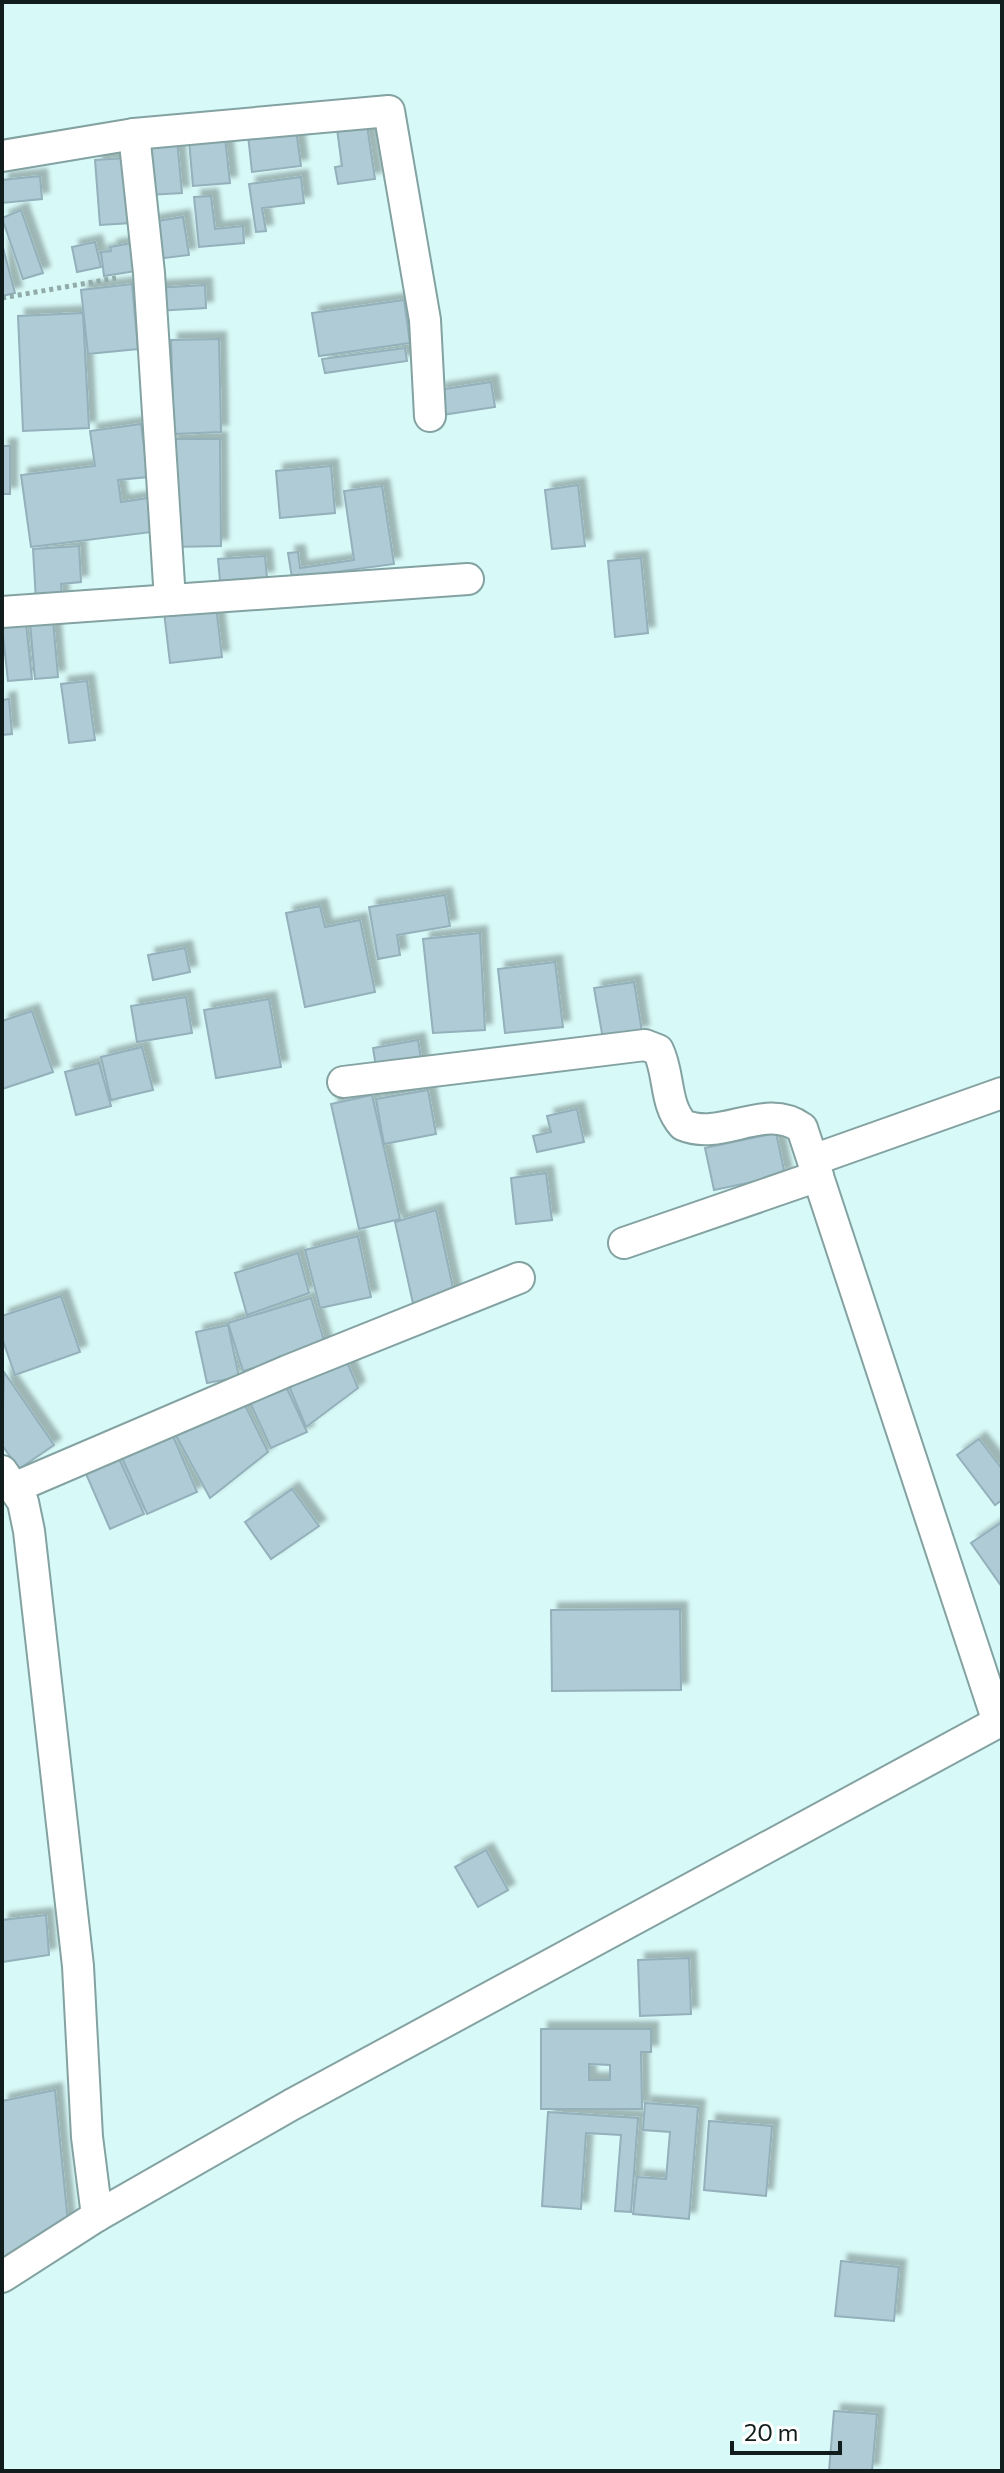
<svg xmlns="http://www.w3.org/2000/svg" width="1004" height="2473" viewBox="0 0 1004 2473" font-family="Commissioner,sans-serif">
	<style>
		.building { fill: #aecbd6; stroke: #93b0bb; stroke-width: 2; fill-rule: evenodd; filter: url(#shadow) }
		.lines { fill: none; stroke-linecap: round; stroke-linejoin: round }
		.minor-casing { stroke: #83a2a1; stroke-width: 34 }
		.path { stroke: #91abaa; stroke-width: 5; stroke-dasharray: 4 4; stroke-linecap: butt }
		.minor { stroke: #fff; stroke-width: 30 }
	</style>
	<defs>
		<filter id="shadow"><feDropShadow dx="7" dy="-7" stdDeviation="2" flood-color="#0004"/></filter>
	</defs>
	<rect width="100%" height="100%" fill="#d7f9f7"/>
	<g class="building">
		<polygon points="367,125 375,179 338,184 335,167 342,166 337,129"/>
		<polygon points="296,129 301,166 252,172 248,135"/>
		<polygon points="225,138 230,183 193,186 189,141"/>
		<polygon points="177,140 182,193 148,195 144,143"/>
		<polygon points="126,158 131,223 100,225 95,160"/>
		<polygon points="40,176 42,199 2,203 2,180"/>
		<polygon points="301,177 304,203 262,208 266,231 256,232 249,184"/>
		<polygon points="211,196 215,229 243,226 244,243 199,247 194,197"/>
		<polygon points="21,210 43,273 23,279 2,218"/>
		<polygon points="183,217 189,255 157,259 151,222"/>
		<polygon points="95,242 101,267 77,272 72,247"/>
		<polygon points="132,243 136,271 104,276 101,252 111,251 110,247"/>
		<polygon points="2,244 15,293 2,296"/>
		<polygon points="132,284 138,349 88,354 81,290"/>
		<polygon points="205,285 206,308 156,311 155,288"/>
		<polygon points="404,300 410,343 319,356 312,313"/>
		<polygon points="83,313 89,428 23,431 18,316"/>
		<polygon points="219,339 221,432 174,434 171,340"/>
		<polygon points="405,348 407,361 325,373 322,359"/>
		<polygon points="491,382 495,407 442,415 438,390"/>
		<polygon points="141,424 148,477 118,480 121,502 148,498 152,532 31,547 21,475 95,466 90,431"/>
		<polygon points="170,439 220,439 221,546 171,547"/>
		<rect x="2" y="446" width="8" height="48"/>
		<polygon points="331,466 335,513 280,518 276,471"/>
		<polygon points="578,485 585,546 552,549 545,490"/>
		<polygon points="382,486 394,564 292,578 288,553 298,552 300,568 354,560 344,491"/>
		<polygon points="79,546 81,582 61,584 62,599 36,601 33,549"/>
		<polygon points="265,556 267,578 220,581 218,559"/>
		<polygon points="641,558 648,633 615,637 608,561"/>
		<polygon points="216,606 222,657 170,663 164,612"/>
		<polygon points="53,620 58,677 35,679 30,622"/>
		<polygon points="26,624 32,679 8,681 2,626"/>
		<polygon points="87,681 95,740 69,743 61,684"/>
		<polygon points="9,699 12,734 2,735 2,700"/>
		<polygon points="445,895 450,926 397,935 400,955 378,959 369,907"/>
		<polygon points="320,906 325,927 360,920 375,992 305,1007 286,913"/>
		<polygon points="480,933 485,1030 433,1033 423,939"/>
		<polygon points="185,948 190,972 153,980 148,955"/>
		<polygon points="555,962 563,1027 505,1033 498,969"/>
		<polygon points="634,982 642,1032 603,1039 594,988"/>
		<polygon points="186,997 192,1033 137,1042 131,1006"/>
		<polygon points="269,999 281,1067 216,1078 204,1010"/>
		<polygon points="32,1011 53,1072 2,1089 2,1021"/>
		<polygon points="418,1040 422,1065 377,1073 373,1048"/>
		<polygon points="142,1047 153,1090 111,1100 101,1057"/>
		<polygon points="99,1063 111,1106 76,1115 65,1072"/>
		<polygon points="428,1090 436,1134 384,1144 376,1099"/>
		<polygon points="372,1095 400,1219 359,1229 331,1104"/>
		<polygon points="577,1109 584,1142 537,1152 533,1136 551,1132 547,1116"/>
		<polygon points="776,1133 785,1175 714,1190 705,1148"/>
		<polygon points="546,1173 552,1220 516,1224 511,1178"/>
		<polygon points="436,1210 455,1297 414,1308 395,1222"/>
		<polygon points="358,1236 371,1297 320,1308 305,1250"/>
		<polygon points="298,1253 309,1293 247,1315 235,1273"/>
		<polygon points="61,1296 80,1352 15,1375 2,1338 2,1316"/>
		<polygon points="311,1298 326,1347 243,1371 228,1323"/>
		<polygon points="228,1325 239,1377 207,1383 196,1332"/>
		<polygon points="345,1357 358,1388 306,1427 287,1381"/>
		<polygon points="4,1372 54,1445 19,1469 2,1445"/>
		<polygon points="284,1382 307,1432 271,1448 248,1398"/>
		<polygon points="241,1397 268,1452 210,1498 173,1430"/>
		<polygon points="170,1429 197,1492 147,1514 119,1451"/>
		<polygon points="979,1439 1002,1469 1002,1500 995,1505 957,1455"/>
		<polygon points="116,1452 144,1514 110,1529 83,1467"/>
		<polygon points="292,1489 319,1526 271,1559 245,1522"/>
		<polygon points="1002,1522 1002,1587 971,1543"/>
		<polygon points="680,1609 681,1690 552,1691 551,1610"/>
		<polygon points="486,1850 508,1890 478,1907 455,1867"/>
		<polygon points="46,1915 49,1955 2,1962 2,1920"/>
		<polygon points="689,1958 691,2014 640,2016 638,1960"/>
		<path d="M 541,2029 L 651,2029 L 651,2052 L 641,2052 L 642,2109 L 541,2109 ZM 589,2064 L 610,2065 L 610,2080 L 589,2080 Z"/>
		<polygon points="55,2090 68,2223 2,2259 2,2101"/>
		<polygon points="645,2103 698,2107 689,2219 633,2214 637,2177 666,2179 670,2132 643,2130"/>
		<polygon points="548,2112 638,2118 631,2212 615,2211 621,2135 586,2133 581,2209 542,2206"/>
		<polygon points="709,2121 772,2126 766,2196 704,2190"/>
		<polygon points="841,2261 899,2267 894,2321 835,2316"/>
		<polygon points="834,2411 877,2414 872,2471 829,2471"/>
	</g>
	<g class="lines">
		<g class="minor-casing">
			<g id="minor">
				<polyline points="134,134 149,273 170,600"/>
				<polyline points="2,156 134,134 389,111 425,320 430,416"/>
				<polyline points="2,612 468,579"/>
				<path d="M 343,1082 L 645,1045 L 658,1050 C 670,1074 664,1104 683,1125 C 723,1142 764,1101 802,1128 L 998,1722"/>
				<polyline points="813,1160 1002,1093"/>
				<polyline points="624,1243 818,1176"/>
				<polyline points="2,1471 23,1502 29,1531 78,1966 87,2137 97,2216"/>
				<polyline points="16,1487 287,1371 519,1278"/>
				<polyline points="2,2277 97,2216 291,2105 1002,1720"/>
			</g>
		</g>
		<polyline class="path" points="2,298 116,278"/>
		<use href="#minor" class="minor"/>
	</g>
	<rect width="1004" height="2473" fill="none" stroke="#111d1c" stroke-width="8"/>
	<path d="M732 2441v12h108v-12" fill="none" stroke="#111d1c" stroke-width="4"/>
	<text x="744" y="2441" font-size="24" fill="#111d1c" stroke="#fefefe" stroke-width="6" paint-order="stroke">20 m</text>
</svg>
